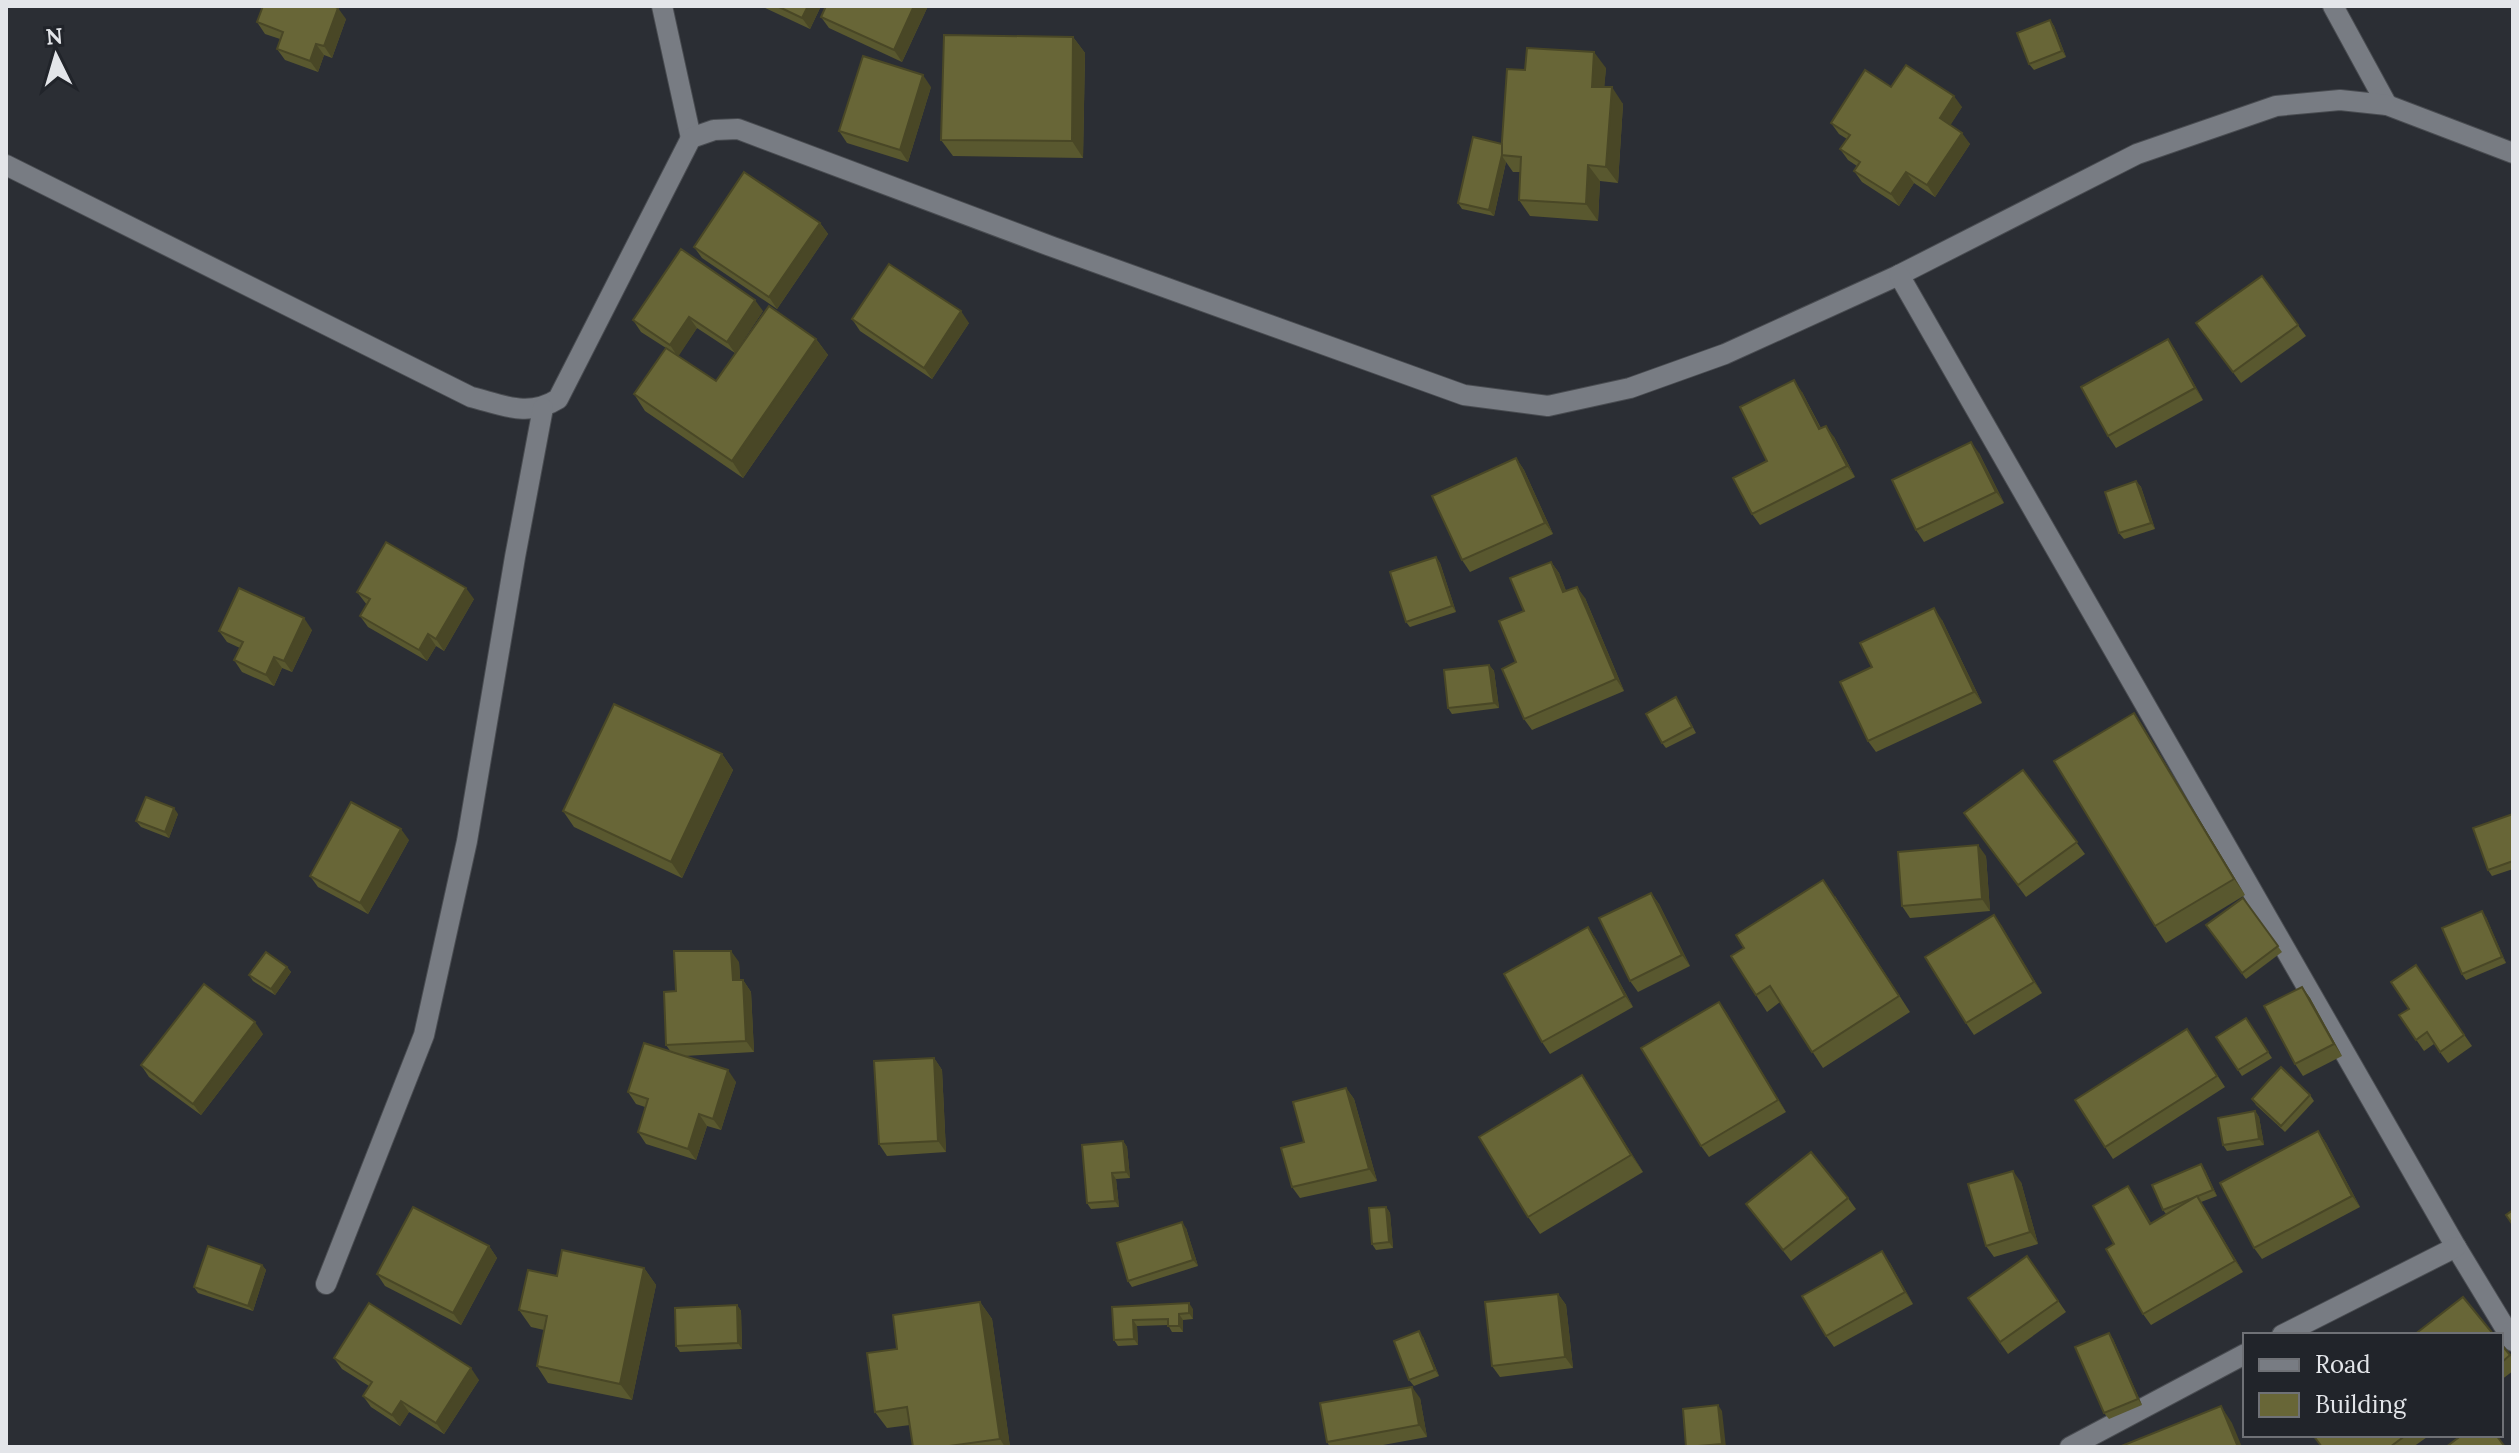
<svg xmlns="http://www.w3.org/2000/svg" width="2519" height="1453" viewBox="0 0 2519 1453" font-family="Lora,serif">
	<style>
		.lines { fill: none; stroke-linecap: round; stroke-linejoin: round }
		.minor-casing { stroke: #494c51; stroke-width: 22 }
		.minor { stroke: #787c83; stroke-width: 20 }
		.wall { fill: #59582f }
		.shaded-wall { fill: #494726 }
		.building { fill: #686637; stroke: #494726; stroke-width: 2 }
	</style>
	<rect width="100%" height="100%" fill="#2b2e34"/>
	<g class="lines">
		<g class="minor-casing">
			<g id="minor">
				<polyline points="662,6 691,138"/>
				<polyline points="2333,6 2387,105"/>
				<path d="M 6,165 L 471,397 C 503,405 528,418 558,399 L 691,138 L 714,130 L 738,129 L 1053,247 L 1464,395 L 1548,406 L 1630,388 L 1725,354 L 1899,275 L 2137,154 L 2276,106 L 2340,100 L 2387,105 L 2513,153"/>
				<polyline points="1899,275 2456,1247 2513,1341"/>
				<polyline points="326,1284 424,1035 467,841 515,557 543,408"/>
				<polyline points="2282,1335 2456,1247"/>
				<polyline points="2070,1447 2245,1354"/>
			</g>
		</g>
		<use href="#minor" class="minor"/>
	</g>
	<g class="wall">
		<polygon points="761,6 821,6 810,29"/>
		<polygon points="826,6 928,6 902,62 829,28 821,17"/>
		<polygon points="346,19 332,58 324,55 318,72 285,60 277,49 280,39 265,34 257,22"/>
		<polygon points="2050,20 2054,26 2066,57 2034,70 2029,64"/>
		<polygon points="1073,37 1085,53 1083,158 953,156 941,140"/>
		<polygon points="1606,68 1604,87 1623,104 1618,183 1600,181 1598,221 1530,216 1519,200 1520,172 1513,172 1506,162 1494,216 1462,209 1458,203 1502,144 1525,70"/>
		<polygon points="931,87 908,162 847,143 839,131"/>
		<polygon points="1891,87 1962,107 1950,125 1970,144 1935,197 1914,183 1899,206 1862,182 1854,171 1857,166 1848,160 1840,149 1847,139 1839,134 1831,123"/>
		<polygon points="820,223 828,234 777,309 702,258 694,247"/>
		<polygon points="2262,276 2306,336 2241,383 2196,323"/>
		<polygon points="763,311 735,353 697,328 678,356 716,381 816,339 828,355 743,478 645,411 634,394 666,348 641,332 633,320"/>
		<polygon points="852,319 969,323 932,379 860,331"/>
		<polygon points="2168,339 2176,351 2203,400 2116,448 2108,436"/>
		<polygon points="1802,392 1821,428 1834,437 1855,477 1760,525 1752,514 1767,461"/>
		<polygon points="1979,453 2004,503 1924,542 1916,530"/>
		<polygon points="1516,458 1524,470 1553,534 1470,572 1462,560"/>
		<polygon points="2136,481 2141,487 2155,529 2124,539 2119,533"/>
		<polygon points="1436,557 1440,563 1456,612 1410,627 1406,622"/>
		<polygon points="1551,562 1559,573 1566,591 1585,598 1624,691 1532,730 1524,719 1524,611"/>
		<polygon points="357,592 474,599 444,651 436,646 427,661 368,627 360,616 367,605"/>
		<polygon points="1942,620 1982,703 1876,752 1868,741 1872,667"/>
		<polygon points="312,630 292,672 282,668 274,686 242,672 234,660 240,648 227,642 219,631"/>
		<polygon points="1489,665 1494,671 1499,708 1452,714 1448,708"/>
		<polygon points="1680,703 1696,733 1666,748 1662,743"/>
		<polygon points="2134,713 2145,730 2245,895 2166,943 2155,926"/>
		<polygon points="722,754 733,770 682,878 574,827 563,811"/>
		<polygon points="2023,770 2085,854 2026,897 1964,813"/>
		<polygon points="178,814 169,838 141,827 136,821"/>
		<polygon points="2513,814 2513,869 2492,876 2488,870"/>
		<polygon points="409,840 368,914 318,887 310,876"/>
		<polygon points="1986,856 1990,911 1910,918 1902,906"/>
		<polygon points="1651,893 1659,904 1690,966 1638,992 1630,981"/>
		<polygon points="1835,896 1910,1012 1823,1068 1780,1002 1767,1012 1756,995"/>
		<polygon points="2243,898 2282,952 2246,979 2206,925"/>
		<polygon points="1994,915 2042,993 1974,1035 1966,1023"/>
		<polygon points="2486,917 2506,963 2466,980 2462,974"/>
		<polygon points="1588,927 1596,939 1633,1007 1550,1054 1542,1042"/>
		<polygon points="739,962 740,980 743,980 751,992 754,1052 684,1056 736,1082 721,1130 707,1126 696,1160 646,1144 638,1132 645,1107 636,1104 628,1092 671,1052 666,1045 676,991"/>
		<polygon points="2416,965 2472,1046 2448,1063 2434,1044 2424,1051 2399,1015 2409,1009"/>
		<polygon points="287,967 291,972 275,995 253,981 249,975"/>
		<polygon points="2302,987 2310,998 2342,1056 2303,1076 2295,1064"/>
		<polygon points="1719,1002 1786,1112 1709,1157 1701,1146"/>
		<polygon points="2246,1018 2272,1058 2242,1076 2216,1037"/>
		<polygon points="2187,1029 2225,1087 2113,1159 2105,1147"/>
		<polygon points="263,1034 201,1115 149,1077 141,1065"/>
		<polygon points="934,1058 942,1070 946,1152 887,1156 879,1144"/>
		<polygon points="1582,1075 1643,1172 1540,1234 1528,1217"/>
		<polygon points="1346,1088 1354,1099 1377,1181 1300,1198 1292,1187 1304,1142"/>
		<polygon points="2310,1095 2314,1101 2285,1132 2256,1105 2252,1099"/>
		<polygon points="2255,1111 2259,1117 2264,1145 2227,1151 2223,1145"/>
		<polygon points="2318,1131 2326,1143 2360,1207 2262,1259 2254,1248"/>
		<polygon points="1123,1141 1127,1147 1130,1178 1116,1179 1119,1207 1091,1209 1087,1203"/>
		<polygon points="2205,1170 2217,1196 2201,1202 2243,1272 2151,1325 2143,1314 2114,1244 2128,1186 2151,1223 2166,1214 2163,1210"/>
		<polygon points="2021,1182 2038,1244 1994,1257 1986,1246"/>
		<polygon points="1848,1198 1856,1209 1791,1261 1746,1204"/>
		<polygon points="1386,1207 1390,1213 1393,1248 1376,1250 1372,1244"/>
		<polygon points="1186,1228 1198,1266 1132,1287 1128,1281"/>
		<polygon points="489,1246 497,1258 461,1325 385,1286 377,1274"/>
		<polygon points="2027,1256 2066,1312 2008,1354 1968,1298"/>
		<polygon points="1890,1263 1913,1304 1834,1347 1826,1336"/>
		<polygon points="262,1265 266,1270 253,1311 198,1293 194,1287"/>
		<polygon points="644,1268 656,1285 632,1400 548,1383 537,1366 544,1330 531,1327 519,1310 557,1276"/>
		<polygon points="1558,1294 1566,1305 1573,1368 1500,1377 1492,1366"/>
		<polygon points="980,1302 992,1319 1010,1447 913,1447 910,1425 887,1428 875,1412 897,1349"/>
		<polygon points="737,1305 741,1311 742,1349 680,1352 676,1346"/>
		<polygon points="1112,1307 1193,1309 1193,1319 1183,1320 1183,1332 1172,1332 1168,1325 1137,1326 1138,1345 1118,1346 1114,1340"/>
		<polygon points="2109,1333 2113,1339 2142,1405 2109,1419 2104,1413"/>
		<polygon points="1423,1337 1439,1376 1414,1386 1409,1380"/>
		<polygon points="2501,1344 2513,1359 2513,1371 2501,1380"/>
		<polygon points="334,1358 479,1380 444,1434 409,1412 400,1426 371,1407 363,1396 369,1386 342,1369"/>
		<polygon points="1420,1398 1427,1437 1372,1447 1330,1447 1327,1442"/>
		<polygon points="2313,1435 2430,1435 2413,1447 2322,1447"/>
	</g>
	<g class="shaded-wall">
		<polygon points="808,6 821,6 810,29 802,18"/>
		<polygon points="914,6 928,6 902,62 894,50"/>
		<polygon points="338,8 346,19 332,58 324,46"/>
		<polygon points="2050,20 2054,26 2066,57 2062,51"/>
		<polygon points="1073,37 1085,53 1083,158 1072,141"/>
		<polygon points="316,44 324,55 318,72 310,61"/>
		<polygon points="1594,52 1606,68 1603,103 1592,87"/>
		<polygon points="923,75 931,87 908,162 900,150"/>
		<polygon points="1612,87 1623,104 1618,183 1606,167"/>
		<polygon points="1954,96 1962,107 1948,129 1940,118"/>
		<polygon points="1962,133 1970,144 1935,197 1927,185"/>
		<polygon points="1502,156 1506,162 1494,216 1489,210"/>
		<polygon points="1588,165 1600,181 1598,221 1586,204"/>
		<polygon points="1906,172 1914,183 1899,206 1891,194"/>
		<polygon points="820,223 828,234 777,309 769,297"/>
		<polygon points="755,300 763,311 735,353 727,342"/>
		<polygon points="961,311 969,323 932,379 924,368"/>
		<polygon points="689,317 697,328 678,357 670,345"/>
		<polygon points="816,339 828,355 743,478 732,461"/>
		<polygon points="2168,339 2176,351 2203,400 2195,388"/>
		<polygon points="1794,380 1802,392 1827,441 1819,429"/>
		<polygon points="1826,426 1834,437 1855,477 1847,466"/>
		<polygon points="1971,442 1979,453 2004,503 1996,492"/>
		<polygon points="1516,458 1524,470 1553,534 1545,523"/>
		<polygon points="2136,481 2141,487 2155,529 2151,523"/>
		<polygon points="1436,557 1440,563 1456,612 1452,606"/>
		<polygon points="1551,562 1559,573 1571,603 1563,592"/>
		<polygon points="1577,587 1585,598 1624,691 1616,679"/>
		<polygon points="466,588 474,599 444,651 436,639"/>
		<polygon points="1934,608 1942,620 1982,703 1974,692"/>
		<polygon points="304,618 312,630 292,672 284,661"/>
		<polygon points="428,634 436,646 427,661 419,650"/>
		<polygon points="274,657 282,668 274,686 266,675"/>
		<polygon points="1489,665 1494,671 1499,708 1494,703"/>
		<polygon points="2134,713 2145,730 2245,895 2234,879"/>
		<polygon points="722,754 733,770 682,878 671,862"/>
		<polygon points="174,808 178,814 169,838 165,832"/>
		<polygon points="401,829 409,840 368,914 360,903"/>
		<polygon points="1978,845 1986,856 1990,911 1982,899"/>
		<polygon points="1651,893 1659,904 1690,966 1682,955"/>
		<polygon points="2482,911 2486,917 2506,963 2502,957"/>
		<polygon points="1994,915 2002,926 2042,993 2034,982"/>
		<polygon points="1588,927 1596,939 1633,1007 1625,996"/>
		<polygon points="731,951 739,962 741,992 733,980"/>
		<polygon points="287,967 291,972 275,995 271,989"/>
		<polygon points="743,980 751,992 754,1052 746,1041"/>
		<polygon points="2302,987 2310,998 2342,1056 2334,1044"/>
		<polygon points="1719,1002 1727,1013 1786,1112 1778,1100"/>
		<polygon points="255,1022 263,1034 201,1115 193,1104"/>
		<polygon points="934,1058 942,1070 946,1152 938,1141"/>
		<polygon points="728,1070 736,1082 721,1130 713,1119"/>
		<polygon points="1582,1075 1593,1091 1643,1172 1631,1155"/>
		<polygon points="1346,1088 1354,1099 1377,1181 1369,1169"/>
		<polygon points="2255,1111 2259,1117 2264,1145 2259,1139"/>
		<polygon points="699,1114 707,1126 696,1160 688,1149"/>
		<polygon points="2318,1131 2326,1143 2360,1207 2352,1196"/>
		<polygon points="1123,1141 1127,1147 1130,1178 1126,1172"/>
		<polygon points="2201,1164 2205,1170 2217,1196 2213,1190"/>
		<polygon points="2013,1171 2021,1182 2038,1244 2030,1232"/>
		<polygon points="1112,1173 1116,1179 1119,1207 1115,1201"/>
		<polygon points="2128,1186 2136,1197 2158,1235 2150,1224"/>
		<polygon points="2197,1196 2205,1208 2243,1272 2235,1261"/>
		<polygon points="1386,1207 1390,1213 1393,1248 1389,1242"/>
		<polygon points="1182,1222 1186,1228 1198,1266 1193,1260"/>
		<polygon points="489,1246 497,1258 461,1325 453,1313"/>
		<polygon points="1882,1251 1890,1263 1913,1304 1905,1292"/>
		<polygon points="262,1265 266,1270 253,1311 248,1306"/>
		<polygon points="644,1268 656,1285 632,1400 620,1384"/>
		<polygon points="1558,1294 1566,1305 1573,1368 1565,1357"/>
		<polygon points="980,1302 992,1319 1010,1447 1005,1447 1000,1439"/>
		<polygon points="1189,1303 1193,1309 1193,1319 1189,1313"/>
		<polygon points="737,1305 741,1311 742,1349 738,1343"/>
		<polygon points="1179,1314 1183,1320 1183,1332 1179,1326"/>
		<polygon points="1133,1320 1137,1326 1138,1345 1134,1339"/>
		<polygon points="1419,1331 1423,1337 1439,1376 1435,1370"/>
		<polygon points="2109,1333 2113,1339 2142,1405 2138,1399"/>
		<polygon points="471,1368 479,1380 444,1434 436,1423"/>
		<polygon points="1412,1387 1420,1398 1427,1437 1419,1425"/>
		<polygon points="401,1401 409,1412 400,1426 392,1415"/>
		<polygon points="1718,1405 1722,1411 1726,1447 1724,1447 1722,1444"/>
		<polygon points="2221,1406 2232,1423 2242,1447 2238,1447"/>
	</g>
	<g class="building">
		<polygon points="263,6 333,6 338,8 324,46 316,44 310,61 277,49 283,32 257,22"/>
		<polygon points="777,6 808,6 802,18"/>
		<polygon points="826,6 914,6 894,50 821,17"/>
		<polygon points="2050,20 2062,51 2029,64 2017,33"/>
		<polygon points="944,35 1073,37 1072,141 941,140"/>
		<polygon points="1527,48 1594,52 1592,87 1612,87 1606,167 1588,165 1586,204 1519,200 1521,157 1501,155 1507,69 1525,70"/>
		<polygon points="863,56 923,75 900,150 839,131"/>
		<polygon points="1906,65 1954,96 1940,118 1962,133 1927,185 1906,172 1891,194 1854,171 1860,162 1840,149 1850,135 1831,123 1865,70 1891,87"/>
		<polygon points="1473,137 1502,144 1502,155 1489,210 1458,203"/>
		<polygon points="744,172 820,223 769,297 694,247"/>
		<polygon points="681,249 755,300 727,342 689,317 670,345 633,320"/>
		<polygon points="889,264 961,311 924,368 852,319"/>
		<polygon points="2262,276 2298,325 2233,372 2196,323"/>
		<polygon points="769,306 816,339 732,461 634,394 666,348 716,381"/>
		<polygon points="2168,339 2195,388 2108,436 2081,387"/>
		<polygon points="1794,380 1819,429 1826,426 1847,466 1752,514 1733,478 1767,461 1740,407"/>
		<polygon points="1971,442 1996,492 1916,530 1892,480"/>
		<polygon points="1516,458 1545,523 1462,560 1432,496"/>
		<polygon points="2136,481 2151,523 2119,533 2105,492"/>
		<polygon points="386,542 466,588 436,639 428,634 419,650 360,616 370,599 357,592"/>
		<polygon points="1436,557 1452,606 1406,622 1390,572"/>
		<polygon points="1551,562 1563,592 1577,587 1616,679 1524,719 1502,669 1516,662 1499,621 1524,611 1510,578"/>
		<polygon points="239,588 304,618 284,661 274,657 266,675 234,660 243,642 219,631"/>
		<polygon points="1934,608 1974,692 1868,741 1840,682 1872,667 1860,643"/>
		<polygon points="1489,665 1494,703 1448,708 1444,670"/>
		<polygon points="1676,697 1692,727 1662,743 1646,714"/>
		<polygon points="614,704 722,754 671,862 563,811"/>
		<polygon points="2134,713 2234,879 2155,926 2054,761"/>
		<polygon points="2023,770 2077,842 2018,885 1964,813"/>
		<polygon points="146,797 174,808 165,832 136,821"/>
		<polygon points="351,802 401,829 360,903 310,876"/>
		<polygon points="2513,814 2513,861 2488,870 2473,828"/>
		<polygon points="1978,845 1982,899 1902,906 1898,852"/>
		<polygon points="1823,880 1899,996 1812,1052 1770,986 1756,995 1731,956 1744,948 1736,935"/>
		<polygon points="1651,893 1682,955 1630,981 1599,918"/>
		<polygon points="2243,898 2278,946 2242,973 2206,925"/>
		<polygon points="2482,911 2502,957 2462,974 2442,928"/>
		<polygon points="1994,915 2034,982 1966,1023 1925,957"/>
		<polygon points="1588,927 1625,996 1542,1042 1504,974"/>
		<polygon points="674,951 731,951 733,980 743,980 746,1041 666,1045 664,992 676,991"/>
		<polygon points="266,952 287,967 271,989 249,975"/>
		<polygon points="2416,965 2464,1035 2440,1052 2427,1032 2416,1040 2399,1015 2409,1009 2391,982"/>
		<polygon points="204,984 255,1022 193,1104 141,1065"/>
		<polygon points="2302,987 2334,1044 2295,1064 2264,1006"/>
		<polygon points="1719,1002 1778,1100 1701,1146 1641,1048"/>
		<polygon points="2246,1018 2268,1052 2238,1070 2216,1037"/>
		<polygon points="2187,1029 2217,1076 2105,1147 2075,1100"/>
		<polygon points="644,1043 728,1070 713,1119 699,1114 688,1149 638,1132 648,1099 628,1092"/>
		<polygon points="934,1058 938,1141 879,1144 874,1061"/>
		<polygon points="2281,1067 2310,1095 2281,1126 2252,1099"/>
		<polygon points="1582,1075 1631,1155 1528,1217 1479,1137"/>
		<polygon points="1346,1088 1369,1169 1292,1187 1281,1148 1304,1142 1293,1102"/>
		<polygon points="2255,1111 2259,1139 2223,1145 2218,1118"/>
		<polygon points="2318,1131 2352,1196 2254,1248 2220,1183"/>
		<polygon points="1123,1141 1126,1172 1112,1173 1115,1201 1087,1203 1082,1145"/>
		<polygon points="1811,1152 1848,1198 1783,1250 1746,1204"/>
		<polygon points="2201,1164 2213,1190 2163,1210 2152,1185"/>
		<polygon points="2013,1171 2030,1232 1986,1246 1968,1184"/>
		<polygon points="2128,1186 2150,1224 2197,1196 2235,1261 2143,1314 2106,1249 2114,1244 2093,1206"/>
		<polygon points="413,1207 489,1246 453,1313 377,1274"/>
		<polygon points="1386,1207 1389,1242 1372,1244 1369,1208"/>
		<polygon points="2513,1210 2513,1225 2506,1215"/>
		<polygon points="1182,1222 1193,1260 1128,1281 1117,1243"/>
		<polygon points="208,1246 262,1265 248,1306 194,1287"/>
		<polygon points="562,1250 644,1268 620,1384 537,1366 547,1316 519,1310 528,1270 557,1276"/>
		<polygon points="1882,1251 1905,1292 1826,1336 1802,1296"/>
		<polygon points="2027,1256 2058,1301 2000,1342 1968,1298"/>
		<polygon points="1558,1294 1565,1357 1492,1366 1485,1302"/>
		<polygon points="2463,1297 2494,1335 2414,1335"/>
		<polygon points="980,1302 1000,1439 942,1447 913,1447 907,1407 875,1412 867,1353 897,1349 893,1315"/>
		<polygon points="369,1303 471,1368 436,1423 401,1401 392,1415 363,1396 372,1382 334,1358"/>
		<polygon points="1189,1303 1189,1313 1179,1314 1179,1326 1168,1326 1168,1319 1133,1320 1134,1339 1114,1340 1112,1307"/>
		<polygon points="737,1305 738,1343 676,1346 675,1308"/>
		<polygon points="1419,1331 1435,1370 1409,1380 1394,1341"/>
		<polygon points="2109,1333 2138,1399 2104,1413 2075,1347"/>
		<polygon points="2501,1344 2510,1355 2501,1363"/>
		<polygon points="1412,1387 1419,1425 1327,1442 1320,1403"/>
		<polygon points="1718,1405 1722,1444 1686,1447 1683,1409"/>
		<polygon points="2221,1406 2238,1447 2119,1447"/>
		<polygon points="2313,1435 2406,1435 2390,1447 2322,1447"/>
		<polygon points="2462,1435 2496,1435 2505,1447 2446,1447"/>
	</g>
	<rect width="2519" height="1453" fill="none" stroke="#e3e5e9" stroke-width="16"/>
	<rect x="2243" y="1333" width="260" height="104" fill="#21242a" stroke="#6f7176" stroke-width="2"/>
	<rect x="2259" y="1359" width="40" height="12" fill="#787c83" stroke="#6f7176" stroke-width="2"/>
	<text x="2315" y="1373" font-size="24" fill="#e3e5e9">Road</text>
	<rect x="2259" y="1393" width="40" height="24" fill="#686637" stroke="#6f7176" stroke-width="2"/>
	<text x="2315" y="1413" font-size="24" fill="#e3e5e9">Building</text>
	<g transform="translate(56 56) rotate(355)" stroke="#21242a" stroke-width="6" paint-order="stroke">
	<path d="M0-6L14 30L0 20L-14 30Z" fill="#e3e5e9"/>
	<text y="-12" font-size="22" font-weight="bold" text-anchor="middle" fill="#e3e5e9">N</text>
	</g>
</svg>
